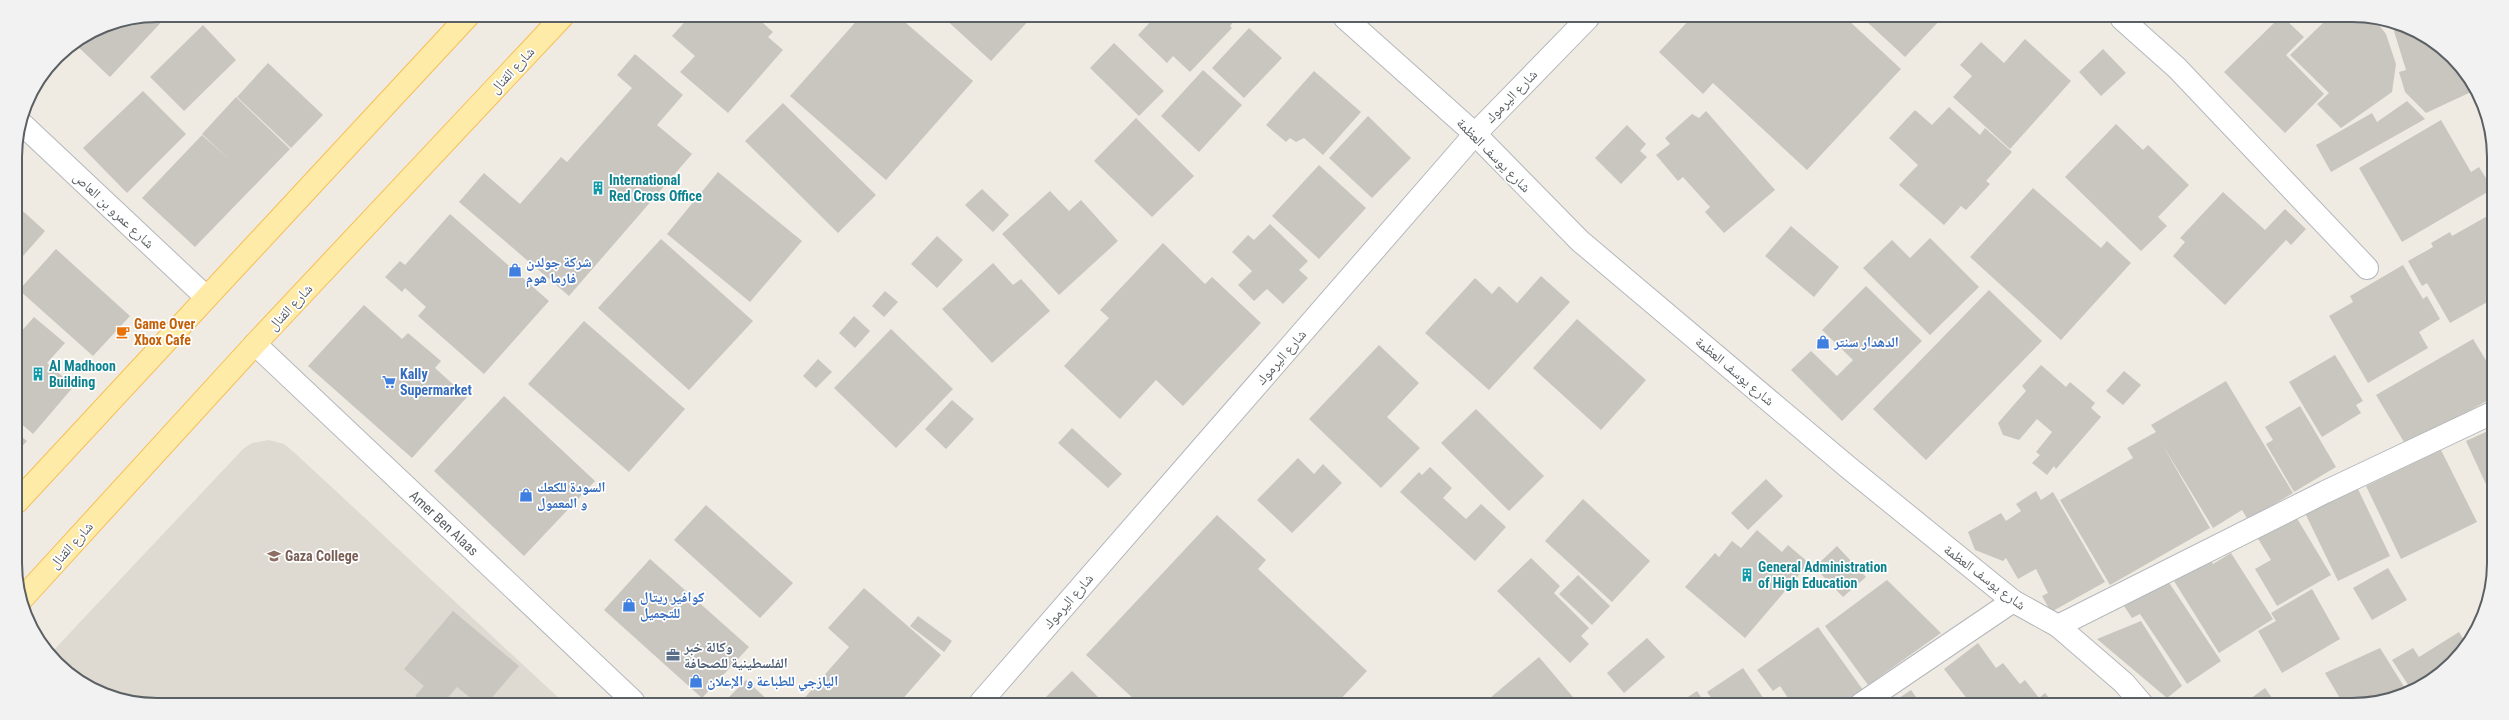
<svg xmlns="http://www.w3.org/2000/svg" width="2509" height="720" viewBox="0 0 2509 720" font-family="'Roboto Condensed','Noto Naskh Arabic',sans-serif">
	<style>
		.education { fill: #dfdad1 }
		.building { fill: #c9c6c0 }
		.lines { fill: none; stroke-linecap: round; stroke-linejoin: round }
		.minor-casing { stroke: #b4b7bb; stroke-width: 24 }
		.major-casing { stroke: #f7be54; stroke-width: 24 }
		.minor { stroke: #fff; stroke-width: 22 }
		.major { stroke: #ffeba8; stroke-width: 22 }
		.labels { text-anchor: middle; dominant-baseline: central; stroke-width: 3.5; stroke-linejoin: round; paint-order: stroke }
		.street-label { font-size: 14px; fill: #5b6064; stroke: #fff }
		.culture-label { font-size: 14px; font-weight: bold; fill: #0d838f; stroke: #fff; text-anchor: start }
		.shop-label { font-size: 14px; font-weight: bold; fill: #366cbe; stroke: #fff; text-anchor: start }
		.food-label { font-size: 14px; font-weight: bold; fill: #c56008; stroke: #fff; text-anchor: start }
		.education-label { font-size: 14px; font-weight: bold; fill: #785e54; stroke: #fff; text-anchor: start }
		.service-label { font-size: 14px; font-weight: bold; fill: #4e5e75; stroke: #fff; text-anchor: start }
		.rim { fill: none; stroke: #5b6064; stroke-width: 2 }
	</style>
	<rect width="100%" height="100%" fill="#efebe3"/>
	<polygon class="education" points="269,440 284,444 296,454 562,701 121,700 56,663 50,654 243,449 252,443"/>
	<g class="building">
		<polygon points="157,15 168,15 110,77 75,44 103,26"/>
		<polygon points="690,16 755,16 773,32 768,37 783,50 728,113 680,72 695,56 672,36"/>
		<polygon points="860,17 899,17 973,81 886,180 790,96"/>
		<polygon points="943,17 1032,17 991,61"/>
		<polygon points="1155,17 1238,17 1230,26 1232,28 1190,72 1173,56 1167,63 1138,35"/>
		<polygon points="1691,18 1847,19 1901,69 1807,170 1713,83 1703,94 1659,52"/>
		<polygon points="1864,19 1941,19 1905,57"/>
		<polygon points="2277,20 2286,20 2304,37 2286,55 2324,94 2285,133 2224,72"/>
		<polygon points="2326,20 2375,20 2386,34 2396,64 2392,92 2341,128 2317,104 2329,93 2290,55"/>
		<polygon points="203,25 236,60 184,111 150,77"/>
		<polygon points="2401,25 2423,34 2459,63 2472,90 2471,92 2426,113 2405,92 2399,72 2406,70 2394,31"/>
		<polygon points="1249,28 1282,58 1244,98 1212,68"/>
		<polygon points="2025,39 2071,81 2010,149 1953,97 1972,76 1960,65 1981,42 2004,63"/>
		<polygon points="1114,43 1164,91 1139,116 1090,68"/>
		<polygon points="2103,49 2126,73 2101,96 2079,72"/>
		<polygon points="635,54 683,95 657,125 692,154 569,296 459,202 484,173 520,204 561,157 567,162 632,88 617,75"/>
		<polygon points="268,63 323,115 291,148 237,97"/>
		<polygon points="1203,70 1242,105 1199,152 1161,116"/>
		<polygon points="1314,71 1361,112 1323,155 1304,138 1296,142 1290,138 1286,142 1266,125"/>
		<polygon points="143,91 186,134 127,193 83,148"/>
		<polygon points="236,97 290,149 195,247 142,198 202,135 231,161 202,134"/>
		<polygon points="2407,101 2425,119 2331,172 2316,145 2372,113 2377,122"/>
		<polygon points="783,103 876,195 838,233 745,141"/>
		<polygon points="1949,107 1980,135 1985,128 2012,152 1986,181 1990,184 1966,210 1961,206 1944,225 1899,185 1918,165 1889,138 1915,110 1932,125"/>
		<polygon points="1706,111 1775,190 1724,233 1705,212 1710,207 1683,177 1678,181 1656,155 1670,144 1665,138 1692,114 1699,118"/>
		<polygon points="1368,116 1411,158 1372,198 1329,158"/>
		<polygon points="1136,118 1194,176 1152,217 1094,161"/>
		<polygon points="2485,118 2491,130 2491,155 2490,155"/>
		<polygon points="2441,120 2471,172 2479,167 2491,186 2491,190 2402,242 2359,168"/>
		<polygon points="2116,124 2143,150 2148,145 2189,185 2158,217 2167,226 2141,251 2065,177"/>
		<polygon points="1627,125 1646,144 1640,151 1647,157 1621,184 1595,158"/>
		<polygon points="1319,165 1366,208 1319,259 1272,216"/>
		<polygon points="718,172 802,241 750,302 667,234"/>
		<polygon points="2033,188 2101,248 2107,241 2131,263 2061,340 1970,257"/>
		<polygon points="982,189 1009,215 993,232 965,205"/>
		<polygon points="1050,191 1069,211 1081,200 1118,241 1059,295 1002,234"/>
		<polygon points="2223,192 2265,230 2285,209 2306,229 2291,245 2286,240 2225,305 2173,256 2185,242 2180,238"/>
		<polygon points="16,205 45,231 16,264"/>
		<polygon points="450,214 549,301 484,374 418,316 426,307 405,288 402,292 385,277 400,261 405,265"/>
		<polygon points="2491,214 2491,300 2450,323 2427,283 2422,286 2408,261 2433,247 2431,243 2450,232 2452,236"/>
		<polygon points="1270,224 1308,261 1299,270 1308,278 1283,304 1267,289 1254,301 1238,285 1252,271 1232,252 1248,235 1254,240"/>
		<polygon points="1791,226 1839,267 1814,297 1765,256"/>
		<polygon points="937,236 963,260 937,288 911,264"/>
		<polygon points="1930,238 1979,287 1930,335 1863,268 1892,240 1910,258"/>
		<polygon points="661,239 753,321 689,390 598,308"/>
		<polygon points="1163,243 1205,284 1212,277 1261,323 1183,406 1156,380 1120,419 1064,366 1109,318 1100,310"/>
		<polygon points="56,249 130,316 93,356 19,290"/>
		<polygon points="993,263 1013,285 1021,279 1050,311 992,363 942,309"/>
		<polygon points="2403,265 2423,299 2427,296 2440,319 2419,332 2428,348 2368,383 2329,316 2353,302 2350,296"/>
		<polygon points="1541,276 1570,302 1489,390 1425,333 1475,278 1492,294 1499,286 1517,303"/>
		<polygon points="1866,286 1922,341 1842,421 1791,370 1811,351 1837,376 1853,360 1822,330"/>
		<polygon points="1989,290 2042,341 1926,460 1873,409"/>
		<polygon points="885,291 898,302 884,317 872,306"/>
		<polygon points="364,305 402,339 408,333 441,361 435,368 467,397 412,458 308,366"/>
		<polygon points="854,316 870,331 855,348 839,333"/>
		<polygon points="34,317 65,343 47,363 74,386 33,434 17,420 16,334 18,335"/>
		<polygon points="1577,319 1646,380 1601,430 1533,368"/>
		<polygon points="584,321 685,409 629,472 528,384"/>
		<polygon points="891,329 953,389 896,448 834,388"/>
		<polygon points="2473,339 2490,367 2490,399 2407,447 2376,395"/>
		<polygon points="1379,345 1419,383 1387,417 1420,448 1381,488 1309,419"/>
		<polygon points="2335,355 2363,401 2356,405 2361,413 2322,437 2289,382"/>
		<polygon points="818,359 832,372 816,388 803,376"/>
		<polygon points="2041,365 2066,387 2070,382 2095,403 2091,408 2101,417 2056,469 2054,466 2047,475 2032,463 2040,455 2036,452 2052,432 2037,419 2019,440 2003,435 1998,423 2026,391 2022,386"/>
		<polygon points="2124,371 2141,385 2123,405 2106,391"/>
		<polygon points="2226,381 2293,493 2248,520 2242,510 2213,528 2162,444 2210,528 2110,585 2060,500 2133,458 2127,448 2156,432 2151,425"/>
		<polygon points="504,396 595,481 524,556 434,471"/>
		<polygon points="952,400 974,419 946,449 925,429"/>
		<polygon points="2300,406 2336,467 2294,492 2266,444 2273,440 2265,427"/>
		<polygon points="1476,409 1544,476 1509,511 1441,443"/>
		<polygon points="1072,428 1122,474 1108,488 1058,443"/>
		<polygon points="2490,430 2490,493 2466,441"/>
		<polygon points="17,433 27,441 17,452"/>
		<polygon points="2441,450 2477,522 2401,559 2366,486"/>
		<polygon points="1298,458 1314,474 1323,464 1342,483 1292,533 1257,500"/>
		<polygon points="1430,467 1452,488 1443,498 1466,519 1481,504 1506,527 1475,561 1400,492 1419,472 1422,475"/>
		<polygon points="1766,479 1783,496 1748,530 1731,513"/>
		<polygon points="2357,487 2390,556 2338,581 2305,513"/>
		<polygon points="2036,491 2041,500 2053,492 2105,582 2051,612 2042,596 2048,593 2036,569 2018,579 2006,558 2003,561 1975,550 1968,532 2001,513 2006,521 2021,511 2016,504"/>
		<polygon points="1583,499 1650,561 1612,602 1545,541"/>
		<polygon points="706,505 793,583 760,618 674,540"/>
		<polygon points="1217,515 1266,560 1258,569 1367,671 1337,703 1137,702 1086,655"/>
		<polygon points="2295,515 2331,575 2277,606 2255,569 2271,560 2257,537"/>
		<polygon points="1757,530 1782,552 1788,545 1809,563 1745,638 1685,587 1715,553 1719,557 1732,541 1741,548"/>
		<polygon points="1837,546 1866,577 1843,597 1821,574 1824,571 1818,564"/>
		<polygon points="2231,553 2273,619 2219,653 2174,581 2210,559 2213,564"/>
		<polygon points="1531,558 1560,586 1554,593 1589,628 1581,636 1589,644 1570,663 1497,591"/>
		<polygon points="650,559 749,647 702,698 604,610"/>
		<polygon points="2388,568 2407,600 2372,620 2353,588"/>
		<polygon points="1578,575 1610,606 1592,625 1559,594"/>
		<polygon points="2166,578 2221,661 2187,684 2140,614 2132,618 2124,606"/>
		<polygon points="1887,580 1941,633 1868,685 1825,626"/>
		<polygon points="864,588 941,655 900,702 801,702 849,647 828,628"/>
		<polygon points="2312,589 2340,639 2282,673 2258,631 2276,621 2271,613"/>
		<polygon points="453,611 519,666 489,701 474,701 457,687 445,701 421,701 415,696 424,686 404,669"/>
		<polygon points="918,616 952,641 944,652 910,626"/>
		<polygon points="2141,621 2182,686 2167,698 2097,639"/>
		<polygon points="1818,627 1863,690 1844,704 1792,704 1780,686 1773,691 1757,670"/>
		<polygon points="2459,632 2467,645 2439,675 2412,691 2392,660 2413,648 2419,657"/>
		<polygon points="1647,638 1665,657 1624,693 1607,673"/>
		<polygon points="1978,643 1996,668 2003,663 2020,684 2025,680 2039,698 2045,693 2054,704 1971,704 1944,669"/>
		<polygon points="2380,648 2408,693 2361,705 2344,705 2325,673"/>
		<polygon points="1539,657 1578,703 1484,703"/>
		<polygon points="1743,668 1766,702 1774,697 1778,704 1715,703 1707,692"/>
		<polygon points="1072,671 1103,702 1041,702"/>
		<polygon points="746,680 770,702 725,701"/>
		<polygon points="2265,688 2277,705 2243,704"/>
		<polygon points="1911,690 1921,704 1890,704"/>
		<polygon points="1697,691 1705,703 1679,703"/>
	</g>
	<g class="lines">
		<g class="minor-casing">
			<g id="minor">
				<polyline points="1345,18 1475,134 1580,241 1849,468 2013,601 2058,626 2124,683 2142,704"/>
				<polyline points="2122,19 2177,68 2367,268"/>
				<polyline points="21,123 206,297"/>
				<polyline points="255,344 633,701"/>
				<polyline points="2058,626 2325,492 2490,414"/>
				<polyline points="981,702 1475,134 1588,18"/>
				<polyline points="1861,704 2013,601"/>
			</g>
		</g>
		<g class="major-casing">
			<g id="major">
				<polyline points="17,502 468,16"/>
				<polyline points="21,600 255,344 563,16"/>
			</g>
		</g>
		<use href="#minor" class="minor"/>
		<use href="#major" class="major"/>
	</g>
	<defs>
		<g id="building-bare" transform="scale(1.08)"><path d="M-4-6H4V6H1V3H-1V6H-4ZM-2.5-4.3h1.7v1.8h-1.7ZM.8-4.3h1.7v1.8H.8ZM-2.5-1h1.7V.8h-1.7ZM.8-1h1.7V.8H.8Z" fill="#0f9aa8" stroke="#fff" stroke-width="2.5" paint-order="stroke"/></g>
		<g id="shop-bare" transform="scale(1.08)"><path d="M-5-2.5h2.3a2.7 3.5 0 0 1 5.4 0H5L5.5 6h-11ZM-1.5-2.5h3a1.5 2.3 0 0 0-3 0Z" fill="#3f7fe0" stroke="#fff" stroke-width="2.5" paint-order="stroke"/></g>
		<g id="cafe-bare" transform="scale(1.08)"><path d="M-5.5-4.5H6V0H3Q3 3.5 0 3.5H-2.5Q-5.5 3.5-5.5 0ZM3-3.2v2h1.7v-2ZM-6 4.5H4V6H-6Z" fill="#e8710a" stroke="#fff" stroke-width="2.5" paint-order="stroke"/></g>
		<g id="supermarket-bare" transform="scale(1.08)"><path d="M-6-5.5h2.5l.6 2H6L4.5 2H-2.5L-4.4-4H-6ZM-1.5 3.2a1.3 1.3 0 1 0 .1 0ZM3 3.2a1.3 1.3 0 1 0 .1 0Z" fill="#3f7fe0" stroke="#fff" stroke-width="2.5" paint-order="stroke"/></g>
		<g id="school-bare" transform="scale(1.08)"><path d="M0-5L7-2L0 1L-7-2ZM-4 1L0 2.5L4 1V4Q0 6-4 4Z" fill="#8d6e63" stroke="#fff" stroke-width="2.5" paint-order="stroke"/></g>
		<g id="office-bare" transform="scale(1.08)"><path d="M-6-3h4V-5.5h4V-3h4V5H-6ZM-1-4.5V-3h2v-1.5ZM-6 0V1H6V0Z" fill="#5c6f8a" stroke="#fff" stroke-width="2.5" paint-order="stroke"/></g>
	</defs>
	<g fill-rule="evenodd">
		<use href="#building-bare" x="598" y="188"/>
		<use href="#shop-bare" x="515" y="270"/>
		<use href="#cafe-bare" x="123" y="332"/>
		<use href="#shop-bare" x="1823" y="342"/>
		<use href="#building-bare" x="38" y="374"/>
		<use href="#supermarket-bare" x="389" y="382"/>
		<use href="#shop-bare" x="526" y="495"/>
		<use href="#school-bare" x="274" y="556"/>
		<use href="#building-bare" x="1747" y="575"/>
		<use href="#shop-bare" x="629" y="605"/>
		<use href="#office-bare" x="673" y="655"/>
		<use href="#shop-bare" x="696" y="681"/>
	</g>
	<g class="labels">
		<g class="street-label">
			<text transform="translate(512 70) rotate(-47)">شارع القنال</text>
			<text transform="translate(1511 96) rotate(-46)">شارع اليرموك</text>
			<text transform="translate(1494 155) rotate(45)">شارع يوسف العظمة</text>
			<text transform="translate(114 210) rotate(43)">شارع عمرو بن العاص</text>
			<text transform="translate(290 307) rotate(-47)">شارع القنال</text>
			<text transform="translate(1281 357) rotate(-49)">شارع اليرموك</text>
			<text transform="translate(1735 371) rotate(40)">شارع يوسف العظمة</text>
			<text transform="translate(444 523) rotate(43)">Amer Ben Alaas</text>
			<text transform="translate(71 545) rotate(-48)">شارع القنال</text>
			<text transform="translate(1985 577) rotate(37)">شارع يوسف العظمة</text>
			<text transform="translate(1068 601) rotate(-49)">شارع اليرموك</text>
		</g>
		<g class="culture-label">
			<text x="609" y="180">International<tspan x="609" dy="16">Red Cross Office</tspan></text>
			<text x="49" y="366">Al Madhoon<tspan x="49" dy="16">Building</tspan></text>
			<text x="1758" y="567">General Administration<tspan x="1758" dy="16">of High Education</tspan></text>
		</g>
		<g class="shop-label">
			<text x="526" y="262">شركة جولدن<tspan x="526" dy="16">فارما هوم</tspan></text>
			<text x="1834" y="342">الدهدار سنتر</text>
			<text x="400" y="374">Kally<tspan x="400" dy="16">Supermarket</tspan></text>
			<text x="537" y="487">السودة للكعك<tspan x="537" dy="16">و المعمول</tspan></text>
			<text x="640" y="597">كوافير ريتال<tspan x="640" dy="16">للتجميل</tspan></text>
			<text x="707" y="681">اليازجي للطباعة و الإعلان</text>
		</g>
		<g class="food-label">
			<text x="134" y="324">Game Over<tspan x="134" dy="16">Xbox Cafe</tspan></text>
		</g>
		<g class="education-label">
			<text x="285" y="556">Gaza College</text>
		</g>
		<g class="service-label">
			<text x="684" y="647">وكالة خبر<tspan x="684" dy="16">الفلسطينية للصحافة</tspan></text>
		</g>
	</g>
	<path d="M0 0H2509V720H0ZM157 22H2352A135 135 0 0 1 2487 157V563A135 135 0 0 1 2352 698H157A135 135 0 0 1 22 563V157A135 135 0 0 1 157 22Z" fill="#f2f2f3" fill-rule="evenodd"/>
	<path class="rim" d="M157 22H2352A135 135 0 0 1 2487 157V563A135 135 0 0 1 2352 698H157A135 135 0 0 1 22 563V157A135 135 0 0 1 157 22Z"/>
</svg>
